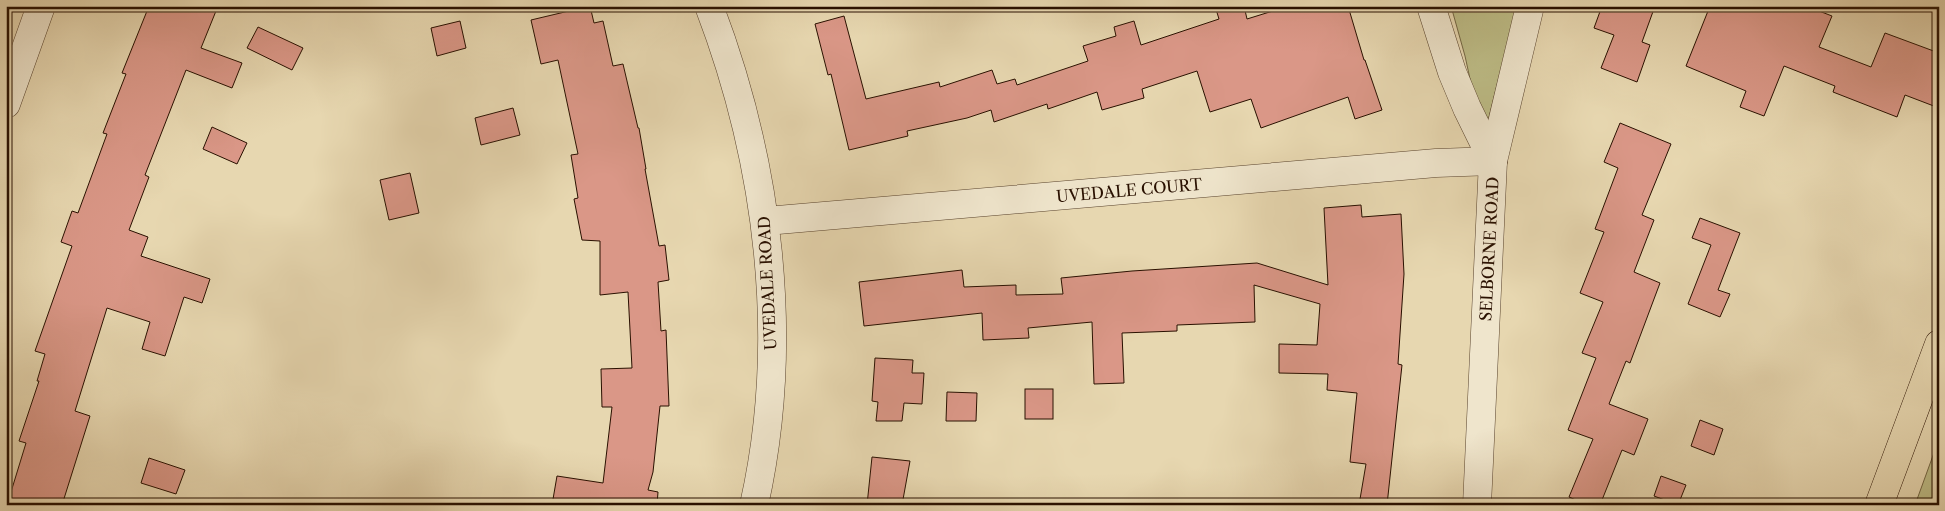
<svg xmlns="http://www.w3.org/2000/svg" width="1945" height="511" viewBox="0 0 1945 511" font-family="'Libre Caslon Text',serif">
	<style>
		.green { fill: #bdbc86; stroke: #736643 }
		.building { fill: #da9787; stroke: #291000 }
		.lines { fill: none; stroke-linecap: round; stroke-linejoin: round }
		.minor-casing { stroke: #58422c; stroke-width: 29 }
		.major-casing { stroke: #291000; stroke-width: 29 }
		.minor { stroke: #efe5cc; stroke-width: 28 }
		.major { stroke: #e7d7b0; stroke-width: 28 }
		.labels { text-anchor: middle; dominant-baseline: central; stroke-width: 4; stroke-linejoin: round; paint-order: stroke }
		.street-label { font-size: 16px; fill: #291000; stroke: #efe5cc }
	</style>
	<rect width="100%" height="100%" fill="#e7d7b0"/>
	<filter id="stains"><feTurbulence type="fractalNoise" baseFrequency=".004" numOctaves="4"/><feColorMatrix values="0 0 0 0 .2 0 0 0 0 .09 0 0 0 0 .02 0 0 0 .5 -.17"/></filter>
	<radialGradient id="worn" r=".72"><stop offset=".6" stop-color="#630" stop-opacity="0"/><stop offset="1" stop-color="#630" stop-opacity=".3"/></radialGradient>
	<g class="green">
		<polygon points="1451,6 1517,6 1488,121 1474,97 1465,56"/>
		<polygon points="1939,439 1939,505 1915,505"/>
	</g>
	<g class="building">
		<polygon points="149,6 218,6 201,48 242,63 232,88 186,70 145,175 149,177 129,230 148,237 141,256 210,279 202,303 184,297 165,356 142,349 150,322 107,308 75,411 90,416 62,505 7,505 26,443 19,441 39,381 37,381 45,354 35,351 72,246 61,242 72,211 78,213 107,134 103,133 126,74 122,73"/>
		<polygon points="590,6 594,23 603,21 613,66 623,64 638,128 639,128 646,169 645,169 659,246 665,245 669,280 658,282 661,331 666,330 669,406 660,406 653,472 648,490 658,492 657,505 552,505 557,476 603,483 612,407 602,407 601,369 632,368 628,292 600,295 600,241 582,240 574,199 578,198 571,155 578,154 558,60 541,64 531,20"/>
		<polygon points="1215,6 1244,6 1247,19 1289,6 1348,6 1364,60 1365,60 1382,110 1355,119 1348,97 1261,128 1251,99 1210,112 1197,71 1142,89 1144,98 1102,110 1097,92 1048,109 1047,104 994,122 991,110 967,118 907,131 908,136 849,150 831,74 828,75 815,24 844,16 866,99 939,82 940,87 992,70 997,84 1015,79 1017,85 1088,61 1083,46 1116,36 1114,27 1134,21 1141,45 1219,19"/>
		<polygon points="1602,6 1655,6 1642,42 1650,45 1637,82 1601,68 1614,35 1594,28"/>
		<polygon points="1710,6 1806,6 1832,16 1819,47 1871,67 1885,33 1939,53 1939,108 1905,95 1897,117 1833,92 1835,86 1784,66 1764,116 1740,107 1746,91 1686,66"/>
		<polygon points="460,21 466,48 437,56 431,28"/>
		<polygon points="258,27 303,48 292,70 247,48"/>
		<polygon points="513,108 520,135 481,145 475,118"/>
		<polygon points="1620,123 1671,144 1642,215 1654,220 1634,272 1660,283 1630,363 1626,361 1609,404 1648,419 1634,455 1622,450 1600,505 1587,505 1569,497 1593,439 1568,430 1596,358 1582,353 1603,302 1580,293 1604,232 1595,229 1618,168 1604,162"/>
		<polygon points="212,127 247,143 237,164 203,149"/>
		<polygon points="410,173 419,213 389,220 380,180"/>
		<polygon points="1361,205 1362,217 1401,214 1404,274 1398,364 1402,365 1387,505 1359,505 1366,464 1350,462 1357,393 1327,390 1328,374 1279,373 1279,344 1317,345 1320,304 1254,285 1255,322 1177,325 1177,331 1122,333 1124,383 1094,384 1092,322 1028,328 1029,338 983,340 982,313 864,326 859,282 962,270 964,287 1016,285 1016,295 1063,294 1061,278 1132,271 1257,263 1328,285 1324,208"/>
		<polygon points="1700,218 1740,233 1718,290 1730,294 1720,317 1688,304 1711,245 1692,238"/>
		<polygon points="875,358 913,360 912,373 924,373 922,404 904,403 902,421 876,421 878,402 872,401"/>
		<rect x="1025" y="389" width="28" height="30"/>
		<polygon points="947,392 977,393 976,421 946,421"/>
		<polygon points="1700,420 1723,429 1714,455 1691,446"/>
		<polygon points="872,457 910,461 902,505 867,505"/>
		<polygon points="149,458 185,470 176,494 141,483"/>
		<polygon points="1661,476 1686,485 1678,505 1654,496"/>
	</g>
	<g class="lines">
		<g class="minor-casing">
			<g id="minor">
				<path d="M 709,6 C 769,163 791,340 754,505"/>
				<polyline points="1431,6 1452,72 1467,108 1493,161 1477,505"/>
				<polyline points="6,104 41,6"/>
				<polyline points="1493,161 1530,6"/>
				<polyline points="766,221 1436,163 1493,161"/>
			</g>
		</g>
		<g class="major-casing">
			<polyline id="major" points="1879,505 1939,344"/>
		</g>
		<use href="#minor" class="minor"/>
		<use href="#major" class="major"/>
	</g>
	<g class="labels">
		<g class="street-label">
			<text transform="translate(1129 190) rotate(-5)">UVEDALE COURT</text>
			<text transform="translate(1489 249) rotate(-87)">SELBORNE ROAD</text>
			<text transform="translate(767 283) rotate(-93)">UVEDALE ROAD</text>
		</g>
	</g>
	<rect width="1945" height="511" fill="none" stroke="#e7d7b0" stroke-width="25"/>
	<rect x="8" y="8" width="1930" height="496" fill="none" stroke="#291000" stroke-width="2.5"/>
	<rect x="12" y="12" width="1920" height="486" fill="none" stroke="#291000"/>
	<rect width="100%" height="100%" filter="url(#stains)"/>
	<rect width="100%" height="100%" fill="url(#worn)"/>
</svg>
